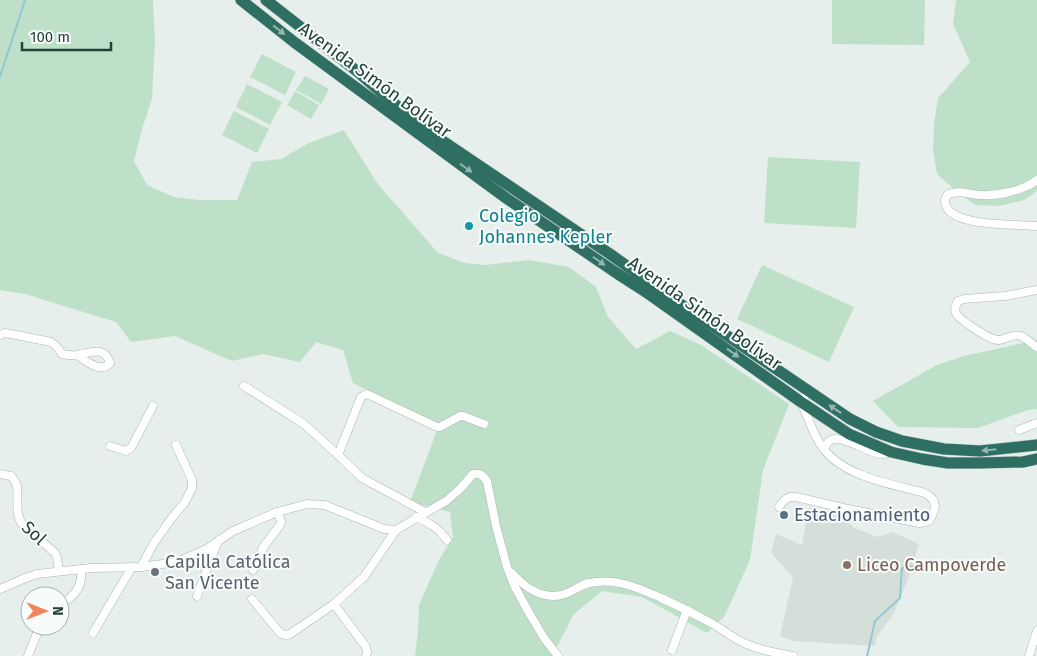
<svg xmlns="http://www.w3.org/2000/svg" width="1037" height="656" viewBox="0 0 1037 656" font-family="'Fira Sans',sans-serif">
	<style>
		.built { fill: #d4dfda }
		.green { fill: #bfe0c8 }
		.lines { fill: none; stroke-linecap: round; stroke-linejoin: round }
		.stream { stroke: #8ec9d4; stroke-width: 2 }
		.minor-casing { stroke: #a8b8b2; stroke-width: 9 }
		.highway-casing { stroke: #c2cac8; stroke-width: 12 }
		.minor { stroke: #fff; stroke-width: 8 }
		.highway { stroke: #2f6f62; stroke-width: 11 }
		.oneway { fill: #93b5ae }
		.culture-dot { fill: #0f9aa8; stroke: #f7fbf9; stroke-width: 2 }
		.service-dot { fill: #5c6f8a; stroke: #f7fbf9; stroke-width: 2 }
		.education-dot { fill: #8d6e63; stroke: #f7fbf9; stroke-width: 2 }
		.worship-dot { fill: #6b7280; stroke: #f7fbf9; stroke-width: 2 }
		.labels { text-anchor: middle; dominant-baseline: central; stroke-width: 4; stroke-linejoin: round; paint-order: stroke }
		.street-label { font-size: 18px; fill: #24423a; stroke: #f7fbf9 }
		.culture-label { font-size: 18px; fill: #0d838f; stroke: #f7fbf9; text-anchor: start }
		.service-label { font-size: 18px; fill: #4e5e75; stroke: #f7fbf9; text-anchor: start }
		.worship-label { font-size: 18px; fill: #5b616d; stroke: #f7fbf9; text-anchor: start }
		.education-label { font-size: 18px; fill: #785e54; stroke: #f7fbf9; text-anchor: start }
	</style>
	<rect width="100%" height="100%" fill="#e6efeb"/>
	<polygon class="built" points="809,507 841,516 854,528 878,537 892,532 919,544 907,581 894,613 876,638 875,646 793,641 780,636 793,577 771,553 776,534 802,545"/>
	<g class="green">
		<polygon points="0,0 153,0 155,42 152,99 142,129 134,161 147,185 174,197 199,200 237,200 252,162 281,159 309,143 344,130 377,183 438,253 465,263 485,265 529,260 569,267 596,287 608,317 636,349 670,331 701,345 789,404 763,470 750,560 724,617 707,633 642,597 602,591 574,614 552,656 415,656 418,631 419,605 439,560 453,537 450,512 410,502 439,425 353,383 343,350 316,342 300,362 263,354 232,361 175,336 131,342 116,322 25,294 0,290"/>
		<polygon points="832,0 925,0 924,45 832,44"/>
		<polygon points="956,0 1037,0 1037,191 1024,200 999,206 975,205 954,189 937,174 933,151 934,124 938,98 970,62 953,24"/>
		<polygon points="262,54 296,72 285,95 250,77"/>
		<polygon points="305,76 329,89 321,104 296,90"/>
		<polygon points="247,84 282,102 270,125 236,107"/>
		<polygon points="295,91 319,105 311,119 287,105"/>
		<polygon points="234,111 269,129 257,153 222,135"/>
		<polygon points="768,157 860,162 856,228 764,223"/>
		<polygon points="762,265 854,307 829,362 737,319"/>
		<polygon points="1037,340 1037,409 1028,410 978,428 898,427 873,401 937,365 964,356"/>
	</g>
	<g class="lines">
		<g class="stream">
			<polyline points="0,77 25,0"/>
			<polyline points="867,656 875,621 900,598 902,568 922,565"/>
		</g>
		<g class="minor-casing">
			<g id="minor">
				<path d="M 1037,180 C 1023,191 997,196 980,195 C 967,194 961,190 948,194 L 945,200 C 945,201 946,206 947,208 C 959,227 1016,224 1037,226"/>
				<path d="M 1037,290 L 1005,296 L 964,299 L 958,301 C 956,305 954,308 956,313 C 959,320 990,340 998,340 C 1005,340 1013,333 1021,336 C 1026,338 1032,344 1037,347"/>
				<path d="M 0,335 L 5,333 L 11,334 L 51,342 L 57,347 L 62,354 C 67,355 73,356 79,355 C 91,352 105,346 110,363 C 101,374 86,361 77,355"/>
				<polyline points="244,386 304,424 338,455 362,478 425,512"/>
				<polyline points="1019,430 1037,423"/>
				<polyline points="110,446 126,451 131,448 153,406"/>
				<path d="M 824,449 C 826,446 827,442 831,440 C 843,435 866,452 880,454 C 884,455 887,453 891,452"/>
				<polyline points="338,455 361,397 367,394 437,427 440,427 460,416 463,416 484,424"/>
				<path d="M 0,474 L 11,476 C 13,479 16,482 17,486 C 19,500 14,514 23,525 L 55,553 L 57,557 L 59,571"/>
				<path d="M 779,507 C 784,500 787,496 796,497 L 843,508 L 920,523 L 929,521 C 936,509 939,501 925,493 C 892,484 844,477 823,448 C 813,435 808,417 801,402 L 808,391"/>
				<path d="M 416,517 C 429,523 439,528 447,540"/>
				<polyline points="141,567 154,543 171,519 185,502 192,488 192,480 176,445"/>
				<polyline points="253,570 261,559 262,549 280,525 281,521 277,512"/>
				<path d="M 512,573 C 525,588 544,601 565,594 C 573,591 581,585 589,583 C 599,581 610,581 619,583 C 633,585 646,592 659,597 C 677,605 695,614 713,624 C 725,631 735,640 749,645 C 763,651 779,653 793,656"/>
				<path d="M 0,589 L 23,579 L 37,574 L 91,568 L 141,567 L 177,562 L 205,550 L 233,531 L 277,512 L 307,504 L 325,505 L 384,529 L 396,530 L 446,501 L 459,490 L 473,474 C 480,473 483,475 487,481 L 496,526 L 507,567 L 514,585 L 528,611 L 544,638 L 558,656"/>
				<polyline points="197,596 211,558 219,540"/>
				<polyline points="252,599 281,634 286,635 290,634 334,604 364,577 396,530"/>
				<path d="M 60,604 C 75,597 83,586 81,569"/>
				<polyline points="334,604 366,647 367,652 366,656"/>
				<polyline points="93,633 132,567"/>
				<polyline points="672,650 687,610"/>
				<polyline points="28,656 40,626"/>
				<polyline points="1029,656 1037,631"/>
			</g>
		</g>
		<g class="highway-casing">
			<g id="highway">
				<polyline points="241,0 294,42 506,198 618,274 646,292 801,402 849,434 891,452 922,459 948,463 979,463 1023,462 1037,459"/>
				<polyline points="266,0 358,72 419,125 610,254 670,297 850,419 876,432 902,441 944,449 980,451 1037,445"/>
			</g>
		</g>
		<use href="#minor" class="minor"/>
		<use href="#highway" class="highway"/>
	</g>
	<defs><path id="oneway-solid" d="M-6-.8H1V-3.2L6.5 0L1 3.2V.8H-6Z" transform="scale(1.25)"/></defs>
	<g class="oneway">
		<use href="#oneway-solid" transform="translate(279 30) rotate(38)"/>
		<use href="#oneway-solid" transform="translate(466 168) rotate(36)"/>
		<use href="#oneway-solid" transform="translate(599 261) rotate(35)"/>
		<use href="#oneway-solid" transform="translate(733 353) rotate(36)"/>
		<use href="#oneway-solid" transform="translate(835 409) rotate(-146)"/>
		<use href="#oneway-solid" transform="translate(989 450) rotate(174)"/>
	</g>
	<circle class="culture-dot" cx="469" cy="226" r="5"/>
	<circle class="service-dot" cx="784" cy="515" r="5"/>
	<circle class="education-dot" cx="847" cy="565" r="5"/>
	<circle class="worship-dot" cx="155" cy="572" r="5"/>
	<g class="labels">
		<g class="street-label">
			<text transform="translate(375 80) rotate(36)">Avenida Simón Bolívar</text>
			<text transform="translate(705 313) rotate(35)">Avenida Simón Bolívar</text>
			<text transform="translate(34 533) rotate(43)">Sol</text>
		</g>
		<g class="culture-label">
			<text x="479" y="216">Colegio<tspan x="479" dy="21">Johannes Kepler</tspan></text>
		</g>
		<g class="service-label">
			<text x="794" y="515">Estacionamiento</text>
		</g>
		<g class="worship-label">
			<text x="165" y="562">Capilla Católica<tspan x="165" dy="21">San Vicente</tspan></text>
		</g>
		<g class="education-label">
			<text x="857" y="565">Liceo Campoverde</text>
		</g>
	</g>
	<g transform="translate(45 611) rotate(90)"><circle r="24" fill="#f7fbf9" stroke="#a3b1ad"/>
	<path d="M0-4L9 19L0 12L-9 19Z" fill="#f4845f"/>
	<text y="-8" font-size="14" font-weight="bold" text-anchor="middle" fill="#24423a">N</text>
	</g>
	<path d="M22 42v8h89v-8" fill="none" stroke="#24423a" stroke-width="2.5"/>
	<text x="30" y="42" font-size="15" fill="#24423a" stroke="#f7fbf9" stroke-width="4" paint-order="stroke">100 m</text>
</svg>
